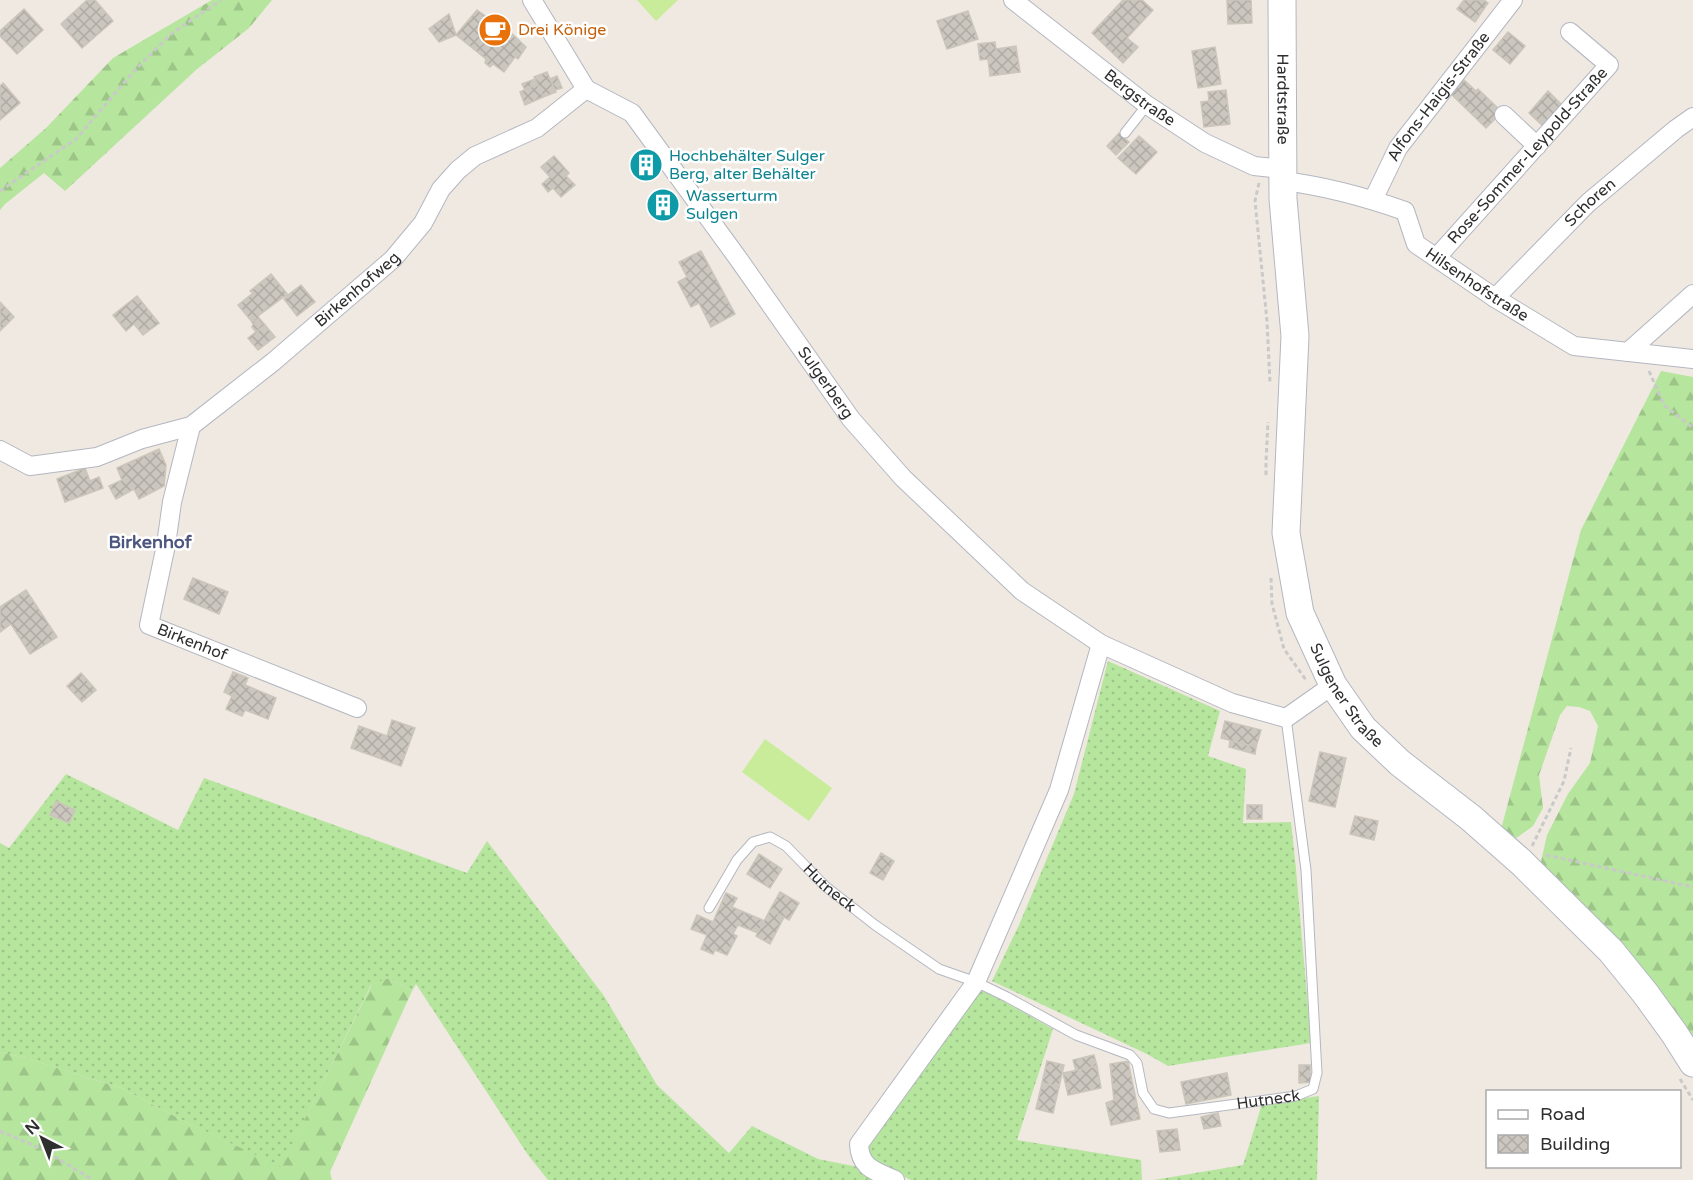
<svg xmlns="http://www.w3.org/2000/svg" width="1693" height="1180" viewBox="0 0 1693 1180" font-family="'Varela Round',sans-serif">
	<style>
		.grass { fill: url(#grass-dots) }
		.forest { fill: url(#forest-firs) }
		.pitch { fill: #c9ec9a }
		.building { fill: url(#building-cross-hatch); stroke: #cbc5ba; stroke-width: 1.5 }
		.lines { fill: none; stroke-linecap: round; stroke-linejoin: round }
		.lane-casing { stroke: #b4b7c1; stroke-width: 11 }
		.street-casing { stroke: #b4b7c1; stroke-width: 20 }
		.secondary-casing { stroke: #b4b7c1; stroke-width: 29 }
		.path { stroke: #c9c9c9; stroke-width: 3; stroke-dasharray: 4.5 3; stroke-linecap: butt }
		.lane { stroke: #fff; stroke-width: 9 }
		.street { stroke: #fff; stroke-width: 18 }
		.secondary { stroke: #fff; stroke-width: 27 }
		.labels { text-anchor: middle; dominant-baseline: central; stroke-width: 5; stroke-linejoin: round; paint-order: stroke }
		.food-label { font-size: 16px; fill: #c56008; stroke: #fff; text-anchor: start }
		.street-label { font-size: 16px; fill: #2e2e2e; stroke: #fff }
		.culture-label { font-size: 16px; fill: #0d838f; stroke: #fff; text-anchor: start }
		.neighbourhood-label { font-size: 18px; font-weight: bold; fill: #4d5680; stroke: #fff }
	</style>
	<defs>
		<pattern id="grass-dots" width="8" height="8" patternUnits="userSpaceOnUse" patternTransform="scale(1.5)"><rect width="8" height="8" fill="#b6e59e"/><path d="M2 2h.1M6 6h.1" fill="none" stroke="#9dc588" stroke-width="1.8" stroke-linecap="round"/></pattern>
		<pattern id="forest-firs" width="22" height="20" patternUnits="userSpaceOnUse" patternTransform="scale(1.5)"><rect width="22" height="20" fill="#b6e59e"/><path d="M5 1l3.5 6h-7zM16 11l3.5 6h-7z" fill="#9dc588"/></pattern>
		<pattern id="building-cross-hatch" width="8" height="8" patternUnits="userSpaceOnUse" patternTransform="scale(1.5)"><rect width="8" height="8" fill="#cbc7bf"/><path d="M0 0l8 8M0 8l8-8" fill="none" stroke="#afaba4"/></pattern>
	</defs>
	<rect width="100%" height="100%" fill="#efe9e1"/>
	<g class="grass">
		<polygon points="1108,661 1220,711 1208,756 1246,769 1243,823 1291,822 1296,869 1311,1043 1168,1066 1147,1054 992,981 1019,925 1074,794"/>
		<polygon points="66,774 178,830 204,778 467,873 487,841 604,996 657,1085 729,1153 752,1126 818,1159 858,1167 883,1180 548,1180 528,1155 416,984 412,991 389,978 371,985 281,1168 182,1120 121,1088 26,1058 0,1052 0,843 9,848"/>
		<polygon points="978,987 1053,1029 1017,1140 1141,1160 1142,1180 911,1180 871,1163 862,1144"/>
		<polygon points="1319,1096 1317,1180 1154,1180 1243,1165 1262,1104"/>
	</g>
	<g class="forest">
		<polygon points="212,0 272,0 249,28 196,70 65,191 44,173 5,204 0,210 0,168 46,128 113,58"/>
		<polygon points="1661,371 1693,377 1693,1037 1632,959 1540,866 1547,835 1568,794 1590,763 1598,726 1590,711 1579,707 1567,706 1560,715 1539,775 1543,808 1533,826 1515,839 1500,833 1581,530"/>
		<polygon points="389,978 412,991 330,1172 332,1180 0,1180 0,1052 26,1058 121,1088 182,1120 281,1167 372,984"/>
	</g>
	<g class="pitch">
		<polygon points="637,0 678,0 656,21"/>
		<polygon points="765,739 832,788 809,821 742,772"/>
	</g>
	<g class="building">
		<polygon points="87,0 95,0 113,21 82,48 61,24"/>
		<polygon points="1123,0 1142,0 1153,10 1127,38 1138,47 1123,63 1092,33"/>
		<polygon points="1227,0 1251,0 1252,23 1228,24"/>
		<polygon points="1464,0 1484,0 1488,3 1475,22 1457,9"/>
		<polygon points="24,9 43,30 17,54 0,36 0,31"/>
		<polygon points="477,10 487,17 491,16 495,19 495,23 508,33 509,31 526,47 518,59 515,57 504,72 493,64 490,67 485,63 486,59 456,35"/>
		<polygon points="968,11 978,39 947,49 937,21"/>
		<polygon points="449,14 456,35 439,42 429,29"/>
		<polygon points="1508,32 1525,46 1510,64 1493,50"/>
		<polygon points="995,42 996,49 1016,46 1020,72 990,76 988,59 980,60 978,44"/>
		<polygon points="1215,47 1221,84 1198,88 1192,51"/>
		<polygon points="547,72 556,92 543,97 534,77"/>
		<polygon points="557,76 562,88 555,90 550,79"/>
		<polygon points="535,79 537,84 525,90 522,84"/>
		<polygon points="1464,80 1476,91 1478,89 1502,112 1486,128 1450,93"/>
		<polygon points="3,83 20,103 0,120 0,86"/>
		<polygon points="537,84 543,97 525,105 520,92"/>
		<polygon points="1226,90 1230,124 1204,127 1201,102 1209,101 1208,92"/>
		<polygon points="1548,91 1564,107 1543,126 1529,113"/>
		<polygon points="1119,133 1129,142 1116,155 1107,146"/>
		<polygon points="1139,136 1157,152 1136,174 1118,158"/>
		<polygon points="554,156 569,173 566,176 575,185 561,197 553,188 548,192 542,184 550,177 541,167"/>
		<polygon points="648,157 654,165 644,173 638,165"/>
		<circle cx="663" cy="205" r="11"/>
		<polygon points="701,251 735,314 711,327 699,303 691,307 678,282 687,277 679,262"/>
		<polygon points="271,274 288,295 301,285 315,302 297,316 284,299 286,298 285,296 258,316 259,318 255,322 254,320 252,322 238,305 253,293 250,291"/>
		<polygon points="137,296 159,323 143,335 134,324 126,331 113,315"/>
		<polygon points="0,302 14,317 0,331"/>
		<polygon points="259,318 265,325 256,332 252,327 253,324 252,322 254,320 255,322"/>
		<polygon points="265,325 275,337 258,350 248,338"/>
		<polygon points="159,449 166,465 164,486 139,499 134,489 116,499 109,486 122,480 117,468"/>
		<polygon points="85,468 90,481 99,477 103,488 65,502 57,479"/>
		<polygon points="193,578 228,592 219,614 184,599"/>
		<polygon points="26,590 57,637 30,654 11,624 0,632 0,607"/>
		<polygon points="233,672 248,678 245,685 276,698 268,719 245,710 242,716 226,709 232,696 224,692"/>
		<polygon points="81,673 96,690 82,702 67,686"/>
		<polygon points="392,720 415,728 401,766 351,748 359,726 387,736"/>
		<polygon points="1225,721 1261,730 1256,747 1221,738"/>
		<polygon points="1230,741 1256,747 1255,754 1229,747"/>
		<polygon points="1320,752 1346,758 1335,807 1309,801"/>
		<polygon points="56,801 75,810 69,823 50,815"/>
		<rect x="1247" y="805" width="15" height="14"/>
		<polygon points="1355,816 1378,821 1374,840 1350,834"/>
		<polygon points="881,853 894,861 883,880 870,873"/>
		<polygon points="759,854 782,869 770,888 747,874"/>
		<polygon points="780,892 799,903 789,920 770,910"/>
		<polygon points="726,893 737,898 732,907 765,921 758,933 738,925 733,934 737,936 727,955 715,950 713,954 701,949 707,935 691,929 697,915 713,922"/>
		<polygon points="770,910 784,917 770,944 756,936"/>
		<polygon points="1094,1055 1097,1066 1076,1071 1073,1060"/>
		<polygon points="1047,1061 1064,1065 1059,1087 1042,1083"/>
		<polygon points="1128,1061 1140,1119 1111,1125 1106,1103 1114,1100 1110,1064"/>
		<polygon points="1299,1065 1310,1065 1311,1082 1299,1083"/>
		<polygon points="1097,1066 1101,1088 1068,1095 1063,1073"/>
		<polygon points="1227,1073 1231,1095 1186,1104 1181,1082"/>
		<polygon points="1042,1083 1059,1087 1053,1113 1036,1109"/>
		<polygon points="1218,1113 1221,1126 1204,1129 1201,1117"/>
		<polygon points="1177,1129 1180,1150 1160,1152 1157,1131"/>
	</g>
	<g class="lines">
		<g class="lane-casing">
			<g id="lane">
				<polyline points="1125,133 1147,105"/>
				<path id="s1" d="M 709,908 L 737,860 L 753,842 L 770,837 L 786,846 L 825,886 L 875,925 L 939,969 L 976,982 L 1007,997 L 1076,1035 L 1130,1055 L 1137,1063 L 1143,1093 L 1154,1109 L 1169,1113 L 1296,1096 L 1313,1089 L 1317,1073 L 1306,870 L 1286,718"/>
			</g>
		</g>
		<g class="street-casing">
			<g id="street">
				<polyline points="532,0 586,89"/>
				<path id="s2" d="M 1013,0 L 1147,105 L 1205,143 L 1254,166 L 1283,169"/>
				<path id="s3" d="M 586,89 L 632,113 L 737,257 L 851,419 L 903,478 L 1022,591 L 1101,644 L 1232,703 L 1286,718 L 1333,685"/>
				<polyline points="1504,115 1537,146"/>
				<path id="s4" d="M 1283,181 C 1325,186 1365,197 1405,211 L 1416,244 L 1495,298 L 1574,346 L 1693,359"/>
				<path id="s5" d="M 1373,200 L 1398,148 L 1513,0"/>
				<path id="s6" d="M 1437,257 L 1609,65 L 1570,32"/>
				<path id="s7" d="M 1495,298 L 1588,203 L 1676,129 L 1693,117"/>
				<polyline points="1628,352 1693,294"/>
				<path id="s8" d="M 191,426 L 172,502 L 166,545 L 149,625 L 357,708"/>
				<path id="s9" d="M 0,450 L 30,466 L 97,457 L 142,439 L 191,426 L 273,362 L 393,259 L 423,223 L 441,189 L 458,170 L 475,156 L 537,128 L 586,89"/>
				<path d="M 895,1180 C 876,1171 860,1169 859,1144 L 976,982 L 1059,790 L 1101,644"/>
			</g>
		</g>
		<g class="secondary-casing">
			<g id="secondary">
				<path id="s10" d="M 1282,0 L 1283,199 L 1295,336 L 1286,533 L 1300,613 L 1333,685 L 1363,728 L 1400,763 L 1471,818 L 1521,862 L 1611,951 L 1645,993 L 1674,1033 L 1693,1063"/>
			</g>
		</g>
		<g class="path">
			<polyline points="1259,183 1255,201 1267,321 1270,383"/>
			<polyline points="0,191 76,139 135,70 171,34 221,0"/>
			<polyline points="1649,371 1664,405 1693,428"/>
			<polyline points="1266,475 1266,461 1268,422"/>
			<polyline points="1271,578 1272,604 1284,649 1306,680"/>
			<polyline points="1532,846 1564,781 1571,748"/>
			<polyline points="1546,855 1693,887"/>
			<polyline points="1680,1079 1693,1100"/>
			<polyline points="0,1131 42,1149 93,1180"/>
		</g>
		<use href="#lane" class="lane"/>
		<use href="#street" class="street"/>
		<use href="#secondary" class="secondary"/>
	</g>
	<defs>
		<g id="cafe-disc" transform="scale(1.725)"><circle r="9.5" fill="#e8710a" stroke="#fff"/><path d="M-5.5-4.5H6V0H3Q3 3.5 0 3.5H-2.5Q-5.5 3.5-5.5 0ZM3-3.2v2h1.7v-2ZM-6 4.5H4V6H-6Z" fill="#fff"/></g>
		<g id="building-disc" transform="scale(1.725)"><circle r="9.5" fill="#0f9aa8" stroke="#fff"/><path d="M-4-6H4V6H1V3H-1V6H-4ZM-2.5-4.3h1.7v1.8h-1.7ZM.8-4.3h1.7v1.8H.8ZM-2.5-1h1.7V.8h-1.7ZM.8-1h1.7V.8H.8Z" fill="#fff"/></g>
	</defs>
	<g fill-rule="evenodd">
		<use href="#cafe-disc" x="495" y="30"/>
		<use href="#building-disc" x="646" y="165"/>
		<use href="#building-disc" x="663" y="205"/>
	</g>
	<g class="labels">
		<g class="food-label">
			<text x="518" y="30">Drei Könige</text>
		</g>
		<g class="street-label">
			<text stroke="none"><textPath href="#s2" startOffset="160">Bergstraße</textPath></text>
			<text stroke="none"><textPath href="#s5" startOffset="123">Alfons-Haigis-Straße</textPath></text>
			<text stroke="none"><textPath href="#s10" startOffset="99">Hardtstraße</textPath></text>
			<text stroke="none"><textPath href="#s6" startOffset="136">Rose-Sommer-Leypold-Straße</textPath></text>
			<text stroke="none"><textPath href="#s7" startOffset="135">Schoren</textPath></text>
			<text stroke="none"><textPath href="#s4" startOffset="234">Hilsenhofstraße</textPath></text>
			<text stroke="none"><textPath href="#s9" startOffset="416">Birkenhofweg</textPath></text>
			<text stroke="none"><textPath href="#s3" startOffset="384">Sulgerberg</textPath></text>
			<text stroke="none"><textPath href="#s8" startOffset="250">Birkenhof</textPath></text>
			<text stroke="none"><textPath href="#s10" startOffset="710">Sulgener Straße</textPath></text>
			<text stroke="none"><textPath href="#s1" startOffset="176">Hutneck</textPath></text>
			<text stroke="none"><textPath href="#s1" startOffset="699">Hutneck</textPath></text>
		</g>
		<g class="culture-label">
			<text x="669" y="156">Hochbehälter Sulger<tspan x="669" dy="18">Berg, alter Behälter</tspan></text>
			<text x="686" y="196">Wasserturm<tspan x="686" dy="18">Sulgen</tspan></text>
		</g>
		<g class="neighbourhood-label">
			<text x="150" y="542">Birkenhof</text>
		</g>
	</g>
	<rect x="1486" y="1090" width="195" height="78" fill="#ffffff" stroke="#ababab" stroke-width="1.5"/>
	<rect x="1498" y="1110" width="30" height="9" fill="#ffffff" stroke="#ababab" stroke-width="1.5"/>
	<text x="1540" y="1120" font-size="18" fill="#2e2e2e">Road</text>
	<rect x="1498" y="1135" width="30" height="18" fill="url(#building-cross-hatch)" stroke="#ababab" stroke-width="1.5"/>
	<text x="1540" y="1150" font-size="18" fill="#2e2e2e">Building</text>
	<g transform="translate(42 1138) rotate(318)" stroke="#ffffff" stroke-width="4.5" paint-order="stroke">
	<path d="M0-4.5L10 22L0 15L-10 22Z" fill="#2e2e2e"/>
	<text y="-9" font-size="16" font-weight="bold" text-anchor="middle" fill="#2e2e2e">N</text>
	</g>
</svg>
